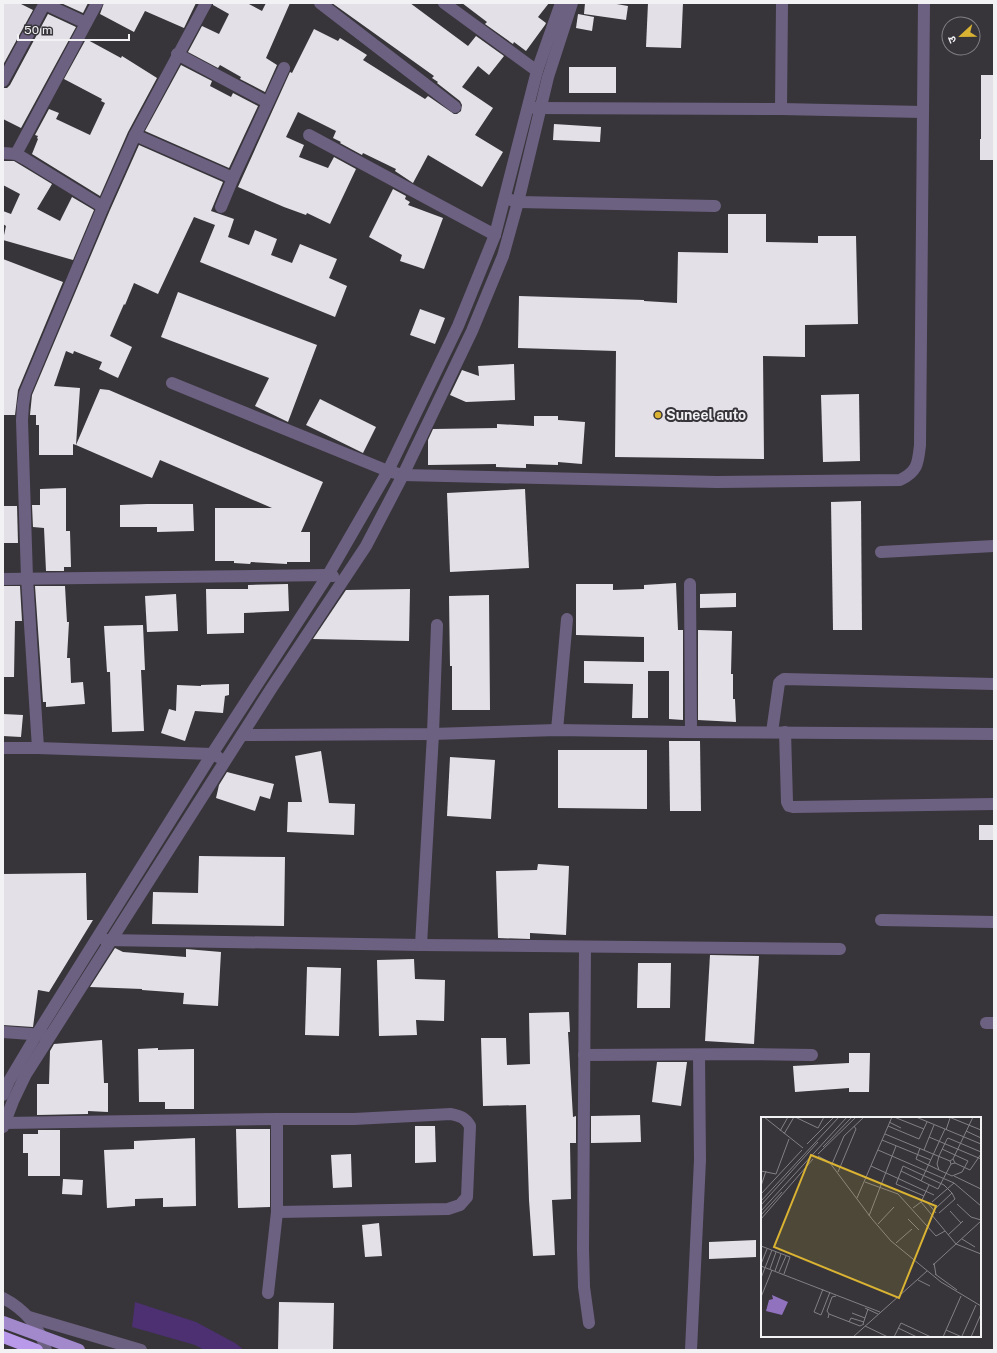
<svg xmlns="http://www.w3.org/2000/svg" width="997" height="1353" viewBox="0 0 997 1353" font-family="'Public Sans','Noto Sans Devanagari',sans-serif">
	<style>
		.green { fill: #4c3071 }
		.building { fill: #e3e1e7 }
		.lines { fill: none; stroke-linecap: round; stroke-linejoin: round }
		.minor { stroke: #6d6182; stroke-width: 12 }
		.highway { stroke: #b899ea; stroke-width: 12 }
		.major-bridge { stroke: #a289cc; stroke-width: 12 }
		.poi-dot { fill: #dab333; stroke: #37353a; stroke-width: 1.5 }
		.labels { text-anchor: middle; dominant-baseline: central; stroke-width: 4; stroke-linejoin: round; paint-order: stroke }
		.poi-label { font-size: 14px; font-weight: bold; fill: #f2f1f4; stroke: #37353a; text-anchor: start }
		.inset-road { fill: none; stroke: #828084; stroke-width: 1 }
		.view { fill: #dab333; fill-opacity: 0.15; stroke: #dab333; stroke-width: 2 }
		.inset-edge { fill: none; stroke: #f2f1f4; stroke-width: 2 }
	</style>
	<rect width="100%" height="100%" fill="#37353a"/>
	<polygon class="green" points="135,1302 196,1322 235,1343 244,1350 204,1350 195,1345 132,1327"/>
	<g class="building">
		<polygon points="3,3 19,3 33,10 3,65"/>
		<polygon points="61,3 88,3 83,13"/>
		<polygon points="104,3 196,3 184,28 145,11 134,32 100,14"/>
		<polygon points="213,3 247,3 262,11 266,3 290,3 266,58 277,65 265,92 240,79 241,77 220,65 218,68 188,52 202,26 219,34 229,14 213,5"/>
		<polygon points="332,3 410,3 468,46 476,36 504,56 489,75 478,66 462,87 493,108 475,135 503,152 482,187 428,155 413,183 395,171 396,169 363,153 362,155 340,143 341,142 333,138 336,131 298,112 286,137 304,145 299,157 328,168 334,157 356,169 330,224 307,213 306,215 284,207 238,187 290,72 292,73 314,29 338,41 340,38 367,55 363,60 425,99 428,96 454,114 457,114 461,111 462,105 460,101 437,83 438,82 432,78 434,76"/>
		<polygon points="462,3 549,3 538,17 546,23 545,25 526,51 514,42 513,44 485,24 487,22"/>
		<polygon points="585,3 611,3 628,6 626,20 584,14"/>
		<polygon points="648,3 683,3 681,48 646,47"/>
		<polygon points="48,14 76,27 21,128 3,119 3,88 7,88 10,85"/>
		<polygon points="578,14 594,17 592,31 576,28"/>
		<polygon points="86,39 121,58 122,56 157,78 128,132 100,196 32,154 38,139 37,138 38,136 35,135 49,109 59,113 56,119 90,135 105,103 101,101 102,99 64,79"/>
		<polygon points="181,65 212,81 210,86 231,97 233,93 258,106 229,168 145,131"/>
		<rect x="569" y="67" width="47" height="26"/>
		<polygon points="981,75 994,75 994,160 980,160 980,139 981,139"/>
		<polygon points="554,124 601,127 600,142 553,140"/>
		<polygon points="139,145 223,182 211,211 234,219 228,237 249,245 255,230 277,239 271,255 292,263 300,244 337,259 329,278 347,286 335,317 200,262 215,225 194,217 158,294 134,283 125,305 124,304 110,336 132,347 118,378 99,369 102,362 74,351 73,354 66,351 54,386 80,388 76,445 73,444 73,455 39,455 39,425 36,425 36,415 30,415 32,395 110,210"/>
		<polygon points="3,161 14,161 52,184 37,209 60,221 72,197 94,210 73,260 3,240 6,226 3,224 3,211 11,214 20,194 3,185"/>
		<polygon points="393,189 406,196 405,199 410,202 408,205 443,218 424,269 400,261 402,255 369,237"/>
		<polygon points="728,214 766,214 766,242 818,243 818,236 856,236 858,324 805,325 805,357 763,356 764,459 615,457 616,351 518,348 519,296 644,300 644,301 677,303 678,252 728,253"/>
		<polygon points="3,259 63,282 18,390 15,415 3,415"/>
		<polygon points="178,292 317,345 288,422 255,406 269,378 161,337"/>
		<polygon points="420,309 445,318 435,344 410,335"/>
		<polygon points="514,364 515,400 466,402 450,395 462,370 479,376 478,366"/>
		<polygon points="100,389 109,390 323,482 301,532 310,532 310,562 287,562 287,564 251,562 250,564 234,563 234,561 215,561 215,508 272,508 160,460 152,478 76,445"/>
		<polygon points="859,394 860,461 823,462 821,395"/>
		<polygon points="320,399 376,427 363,453 306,425"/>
		<polygon points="534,416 558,416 558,420 585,422 582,464 558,462 558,465 526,464 526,468 496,467 496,464 428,465 428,440 433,429 497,428 497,424 534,426"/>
		<polygon points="66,488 66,531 70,531 71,567 64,567 64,571 46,571 44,528 33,527 32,505 40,505 40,489"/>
		<polygon points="525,489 529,568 450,572 447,493"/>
		<polygon points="861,501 862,630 833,630 831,502"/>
		<polygon points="147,504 193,504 194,531 157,532 157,527 120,527 120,505"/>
		<polygon points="3,506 17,506 18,543 3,543"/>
		<polygon points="676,583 678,630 683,630 683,720 669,719 669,671 648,671 648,718 632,718 633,684 584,683 584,661 644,662 644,637 576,635 576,584 613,584 613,590 644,589 644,585"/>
		<polygon points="288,584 289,611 244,613 244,633 207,634 206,589 248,589 248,585"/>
		<polygon points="3,586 20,586 22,621 15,621 14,677 3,677"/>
		<polygon points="35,586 65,586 67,622 69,622 67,658 70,658 71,683 83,682 85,704 46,707 46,702 43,702"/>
		<polygon points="410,589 409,641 313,639 346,590"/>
		<polygon points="736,593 736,607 700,608 700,594"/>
		<polygon points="176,594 178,631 147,632 145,596"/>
		<polygon points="489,595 490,710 452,710 452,666 450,666 449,596"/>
		<polygon points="143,625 145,670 141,670 144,731 112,732 110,672 107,672 104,626"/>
		<polygon points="698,630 732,631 731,674 733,674 733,699 735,699 736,722 698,720"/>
		<polygon points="229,684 229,695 225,696 223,713 195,711 185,741 161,733 169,709 176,711 177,685 201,686 201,685"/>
		<polygon points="3,714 23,715 21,737 3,736"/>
		<polygon points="669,741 700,741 701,811 670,811"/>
		<polygon points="558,750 647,750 647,809 558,808"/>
		<polygon points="321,751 329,803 355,804 354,835 287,832 288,802 302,802 295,756"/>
		<polygon points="450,757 495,760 491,819 447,816"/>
		<polygon points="227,772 274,784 270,799 260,796 255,811 216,798 219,785"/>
		<rect x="979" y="825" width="15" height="15"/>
		<polygon points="199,856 285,857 284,926 152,924 153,892 198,893"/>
		<polygon points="538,864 569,866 566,935 530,933 530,939 498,938 496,871 537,870"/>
		<polygon points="86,873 87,920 93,920 49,992 38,990 33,1027 3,1025 3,874"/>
		<polygon points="115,948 123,952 186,957 186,949 221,952 218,1006 183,1004 184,993 142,990 142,989 90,987"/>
		<polygon points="710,955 759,956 754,1044 705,1041"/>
		<polygon points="414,959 415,979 445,980 444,1021 416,1020 417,1035 379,1036 377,960"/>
		<polygon points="638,963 671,963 670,1008 637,1008"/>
		<polygon points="307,967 341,968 339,1036 305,1035"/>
		<polygon points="569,1012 570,1032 568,1032 573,1117 576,1116 576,1143 570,1143 571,1199 552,1200 555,1255 533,1256 529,1200 526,1105 483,1106 481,1038 506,1038 507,1065 530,1064 529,1013"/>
		<polygon points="102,1040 104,1083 108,1083 108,1112 88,1111 88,1114 37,1115 37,1084 49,1084 50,1051 54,1044"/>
		<polygon points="158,1048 158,1050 194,1049 194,1109 165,1109 165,1102 139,1102 138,1049"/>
		<polygon points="849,1053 870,1053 869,1092 849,1092 849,1088 795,1092 793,1066 849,1063"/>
		<polygon points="657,1062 687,1062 681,1106 652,1102"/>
		<polygon points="640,1115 641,1142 591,1143 591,1116"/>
		<polygon points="415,1126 435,1126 436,1162 415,1163"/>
		<polygon points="236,1129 270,1129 270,1207 238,1208"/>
		<polygon points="38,1130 60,1130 60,1176 28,1176 28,1153 23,1153 23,1134 38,1134"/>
		<polygon points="195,1138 196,1206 163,1207 163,1198 135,1199 135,1206 107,1208 104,1150 134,1149 134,1141"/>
		<polygon points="351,1154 352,1187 333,1188 331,1155"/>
		<polygon points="63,1179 83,1180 82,1195 62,1194"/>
		<polygon points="379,1223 382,1256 365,1257 362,1225"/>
		<polygon points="756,1240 756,1257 709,1259 709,1242"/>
		<polygon points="279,1302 334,1303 333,1350 278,1350"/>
	</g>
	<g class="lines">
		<g class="minor">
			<polyline points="320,3 455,107"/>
			<polyline points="444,3 537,71"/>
			<polyline points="45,4 86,23"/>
			<polyline points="177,54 267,102"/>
			<polyline points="3,81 45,3"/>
			<polyline points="534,108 781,109 923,112"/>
			<polyline points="781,109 782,3"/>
			<polyline points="135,135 233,178"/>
			<polyline points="309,135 495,235"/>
			<polyline points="3,153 16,154 25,159 103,207"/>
			<polyline points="16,154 97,3"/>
			<polyline points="511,200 518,202 715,206"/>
			<polyline points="221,207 233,178 284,68"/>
			<path d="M 172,383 L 388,471 L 403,475 L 717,482 L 900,480 C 918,471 918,463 920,445 L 924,3"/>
			<polyline points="881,552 994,546"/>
			<polyline points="3,579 328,575 333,576"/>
			<polyline points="690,584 691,732"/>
			<polyline points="557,730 567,619"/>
			<polyline points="772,732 779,683 781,681 784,679 994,684"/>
			<polyline points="785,732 787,802 789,806 793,807 994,804"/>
			<polyline points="242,735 433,734 557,730 685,732 994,734"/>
			<polyline points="3,748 38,748 212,754 218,757"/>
			<polyline points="38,748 27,578 22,420 23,405 25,393 103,207 135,135 206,3"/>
			<polyline points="881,920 994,922"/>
			<polyline points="105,940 421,945 840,949"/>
			<polyline points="421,945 433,734 437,625"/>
			<polyline points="585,947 583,1249 584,1287 589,1323"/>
			<polyline points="986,1023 994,1023"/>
			<polyline points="3,1032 44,1035"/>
			<polyline points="584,1055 753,1054 812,1055"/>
			<polyline points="3,1095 9,1081 37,1034 212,754 328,575 388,471 458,326 495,235 537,71 561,3"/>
			<path d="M 3,1123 L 277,1119 L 354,1119 L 451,1114 C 460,1116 465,1117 470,1126 L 467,1197 L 460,1205 L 448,1209 L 277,1212"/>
			<polyline points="3,1127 13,1101 26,1074 271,689 366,546 403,475 472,331 503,256 518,202 548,77 572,3"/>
			<polyline points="268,1293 277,1212 277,1119"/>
			<path d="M 3,1298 C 24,1309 40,1327 46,1350"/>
			<polyline points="29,1317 141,1350"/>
			<polyline points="691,1350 700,1160 699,1055"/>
		</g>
		<polyline class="highway" points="3,1337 37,1350"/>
		<polyline class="major-bridge" points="3,1322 79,1350"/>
	</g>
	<circle class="poi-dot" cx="658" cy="415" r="4"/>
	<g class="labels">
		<g class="poi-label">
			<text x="666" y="415">Suneel auto</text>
		</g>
	</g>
	<g transform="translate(761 1117)">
		<rect width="220" height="220" fill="#37353a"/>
		<path d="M 11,178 L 27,185 L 21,198 L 5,194 L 8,183 L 12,182 Z" fill="#9072bf"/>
		<path class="inset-road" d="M 3,0 L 42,31M 34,0 L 57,11 L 63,0M 133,0 L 163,12M 155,0 L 220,27M 188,0 L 220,13M 128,5 L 140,11M 127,9 L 158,22 L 166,5M 185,13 L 189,1M 19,14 L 27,0M 205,14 L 220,21M 23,17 L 33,0M 124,17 L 189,44M 168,20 L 220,42M 121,23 L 170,43M 46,27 L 73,0M 62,30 L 91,0M 159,31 L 155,42 L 178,53M 181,32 L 207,44 L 201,55 L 191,59 L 178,53 L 176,47 L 178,39 L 186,22 L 187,21 L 220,35M 117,33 L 193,66 L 220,89M 163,33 L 173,8M 57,37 L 95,0M 57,39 L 70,46M 192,42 L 212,0M 69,46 L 111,102 L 130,124 L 180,165 L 220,189M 194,46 L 209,53 L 220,37M 71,47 L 83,19 L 103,0M 110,49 L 173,78M 0,54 L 15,57 L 28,22M 140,54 L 177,72 L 190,47 L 194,46 L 192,42 L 189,44 L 190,47M 77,55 L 95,12 L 93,9M 193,59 L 220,72M 160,64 L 184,12M 104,65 L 137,77 L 175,119 L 184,114M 0,69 L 5,54M 0,77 L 41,33M 163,79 L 135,67 L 142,49 L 183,68 L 191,76 L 194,82 L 178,96M 96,81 L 131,0M 0,84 L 78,0M 160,85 L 195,127 L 220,137M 166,85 L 175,96M 171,85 L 193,66M 196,87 L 210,100 L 220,103M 0,88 L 57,25M 152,91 L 160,85 L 168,68M 175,91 L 191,76M 0,94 L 86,0M 189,94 L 200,106M 0,98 L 21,75M 108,99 L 135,29M 0,102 L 52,42M 147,102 L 158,113M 117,107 L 133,90M 187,118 L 202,104M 201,122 L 214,130M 135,126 L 151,112M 0,129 L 29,140 L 23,157M 173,146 L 175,158M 0,147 L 6,132M 172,148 L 220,104M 0,149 L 119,195M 9,152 L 15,135M 14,154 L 20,137M 18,155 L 25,139M 174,157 L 196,173M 0,161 L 11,133M 157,163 L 169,169M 62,172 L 53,195 L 60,198 L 69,175M 0,180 L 11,153M 104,191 L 117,197M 91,196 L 104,201M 68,197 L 66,194 L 71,180 L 75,179M 67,201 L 68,197 L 99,209 L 103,207M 88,205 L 90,201 L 103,205M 102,207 L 107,192M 104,209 L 127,220M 137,211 L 156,220M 185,213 L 201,220M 201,219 L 215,188M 92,220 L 166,154M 133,220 L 140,206 L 170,220M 182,220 L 200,179M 210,220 L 220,197"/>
		<path class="view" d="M 50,38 L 175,89 L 138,181 L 13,130 Z"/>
		<rect width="220" height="220" class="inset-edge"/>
	</g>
	<rect width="997" height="1353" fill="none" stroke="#f2f1f4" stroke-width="8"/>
	<g transform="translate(961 36) rotate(248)"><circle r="19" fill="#37353a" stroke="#828084"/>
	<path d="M0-3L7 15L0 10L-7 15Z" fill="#dab333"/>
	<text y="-6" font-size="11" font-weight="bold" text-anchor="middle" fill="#f2f1f4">उ</text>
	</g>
	<path d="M18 34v6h111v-6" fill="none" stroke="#f2f1f4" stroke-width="2"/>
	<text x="24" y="34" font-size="12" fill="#f2f1f4" stroke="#37353a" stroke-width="3" paint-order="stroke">50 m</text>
</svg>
